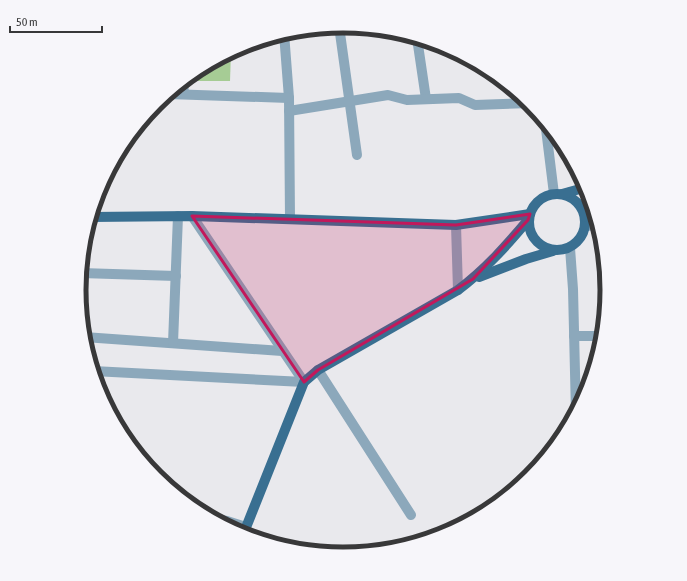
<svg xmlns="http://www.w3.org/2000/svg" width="687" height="581" viewBox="0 0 687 581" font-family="'Asap Condensed',sans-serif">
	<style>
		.green { fill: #a6cc95 }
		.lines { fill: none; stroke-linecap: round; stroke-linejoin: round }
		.minor { stroke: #8ca8bb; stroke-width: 10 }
		.major { stroke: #396f91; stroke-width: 10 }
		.marked { fill: #c2185b; fill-opacity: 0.2; stroke: #c2185b; stroke-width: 3; stroke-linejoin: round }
		.rim { fill: none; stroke: #383839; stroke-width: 5 }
	</style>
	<rect width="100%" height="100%" fill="#e9e9ed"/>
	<polygon class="green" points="231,52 230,81 193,81 192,74 197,70"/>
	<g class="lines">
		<g class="minor">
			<polyline points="339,26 357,155"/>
			<polyline points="284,33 289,98 290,219"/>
			<polyline points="417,38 426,99"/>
			<polyline points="183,82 184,94"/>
			<polyline points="168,94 289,98"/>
			<polyline points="289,111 388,95 407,100 459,98 475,105 530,103"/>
			<polyline points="545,121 554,194"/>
			<polyline points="192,216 304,382"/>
			<polyline points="456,225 458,290"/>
			<polyline points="585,226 599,225"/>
			<polyline points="570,248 573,289 576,414"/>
			<polyline points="81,273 176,276"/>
			<polyline points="574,336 603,336"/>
			<polyline points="84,337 282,351"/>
			<polyline points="173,343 178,216"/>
			<polyline points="318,370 411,515"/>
			<polyline points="93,371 304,382"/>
			<polyline points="213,519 227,521 246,527"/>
		</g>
		<g class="major">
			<circle cx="557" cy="222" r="28"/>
			<polyline points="562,194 587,187"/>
			<polyline points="91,217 192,216 456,225 530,214"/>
			<polyline points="585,217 594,209"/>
			<polyline points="479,277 526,259 553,251"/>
			<path d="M 243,535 L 304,382 L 318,370 L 458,290 C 485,270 507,245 528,220"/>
		</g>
	</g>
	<path class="marked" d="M 530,214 L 528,220 L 473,279 L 318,370 L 304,382 L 192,216 L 456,225 Z"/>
	<path d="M0 0H687V581H0ZM86 290a257 257 0 1 1 514 0a257 257 0 1 1-514 0Z" fill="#f7f6fa" fill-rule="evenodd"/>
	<path class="rim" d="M86 290a257 257 0 1 1 514 0a257 257 0 1 1-514 0Z"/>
	<path d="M10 26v6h92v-6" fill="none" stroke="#383839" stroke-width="2"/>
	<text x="16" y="26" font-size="12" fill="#383839" stroke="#f7f6fa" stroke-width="3" paint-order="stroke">50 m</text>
</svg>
